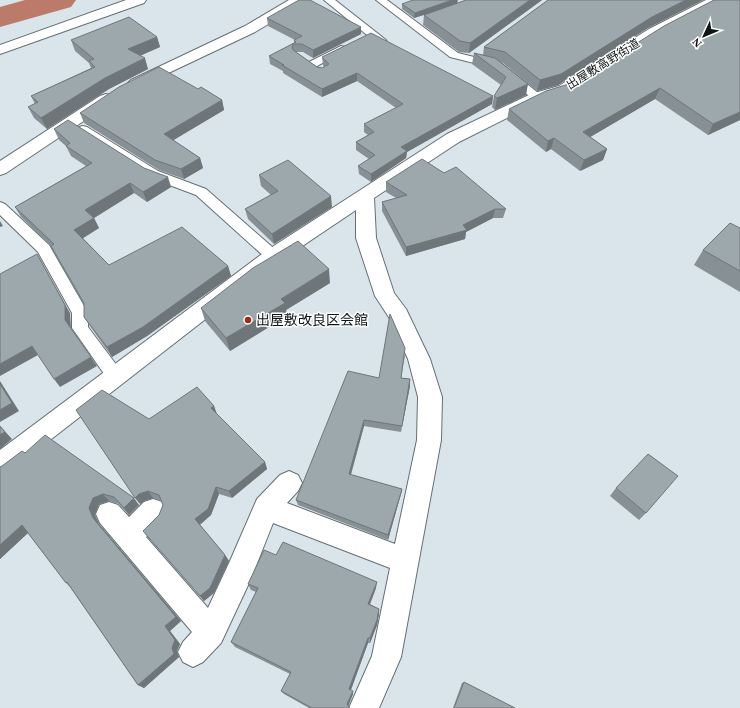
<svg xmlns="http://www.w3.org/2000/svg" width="740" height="708" viewBox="0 0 740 708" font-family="'Times New Roman','Noto Sans JP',serif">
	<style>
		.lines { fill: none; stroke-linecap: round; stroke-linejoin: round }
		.river { fill: #bc7a6b; fill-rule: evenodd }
		.lane-casing { stroke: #656f73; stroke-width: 2 }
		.street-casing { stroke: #656f73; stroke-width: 2 }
		.lane { fill: #fff; fill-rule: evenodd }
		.street { fill: #fff; fill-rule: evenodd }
		.wall { fill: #879095 }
		.shaded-wall { fill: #6e7679 }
		.building { fill: #9da8ad; stroke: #6e7679 }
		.poi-dot { fill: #972e18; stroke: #fff; stroke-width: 1.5 }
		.labels { text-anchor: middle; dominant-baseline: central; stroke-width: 3; stroke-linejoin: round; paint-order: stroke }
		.far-street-label { font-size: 12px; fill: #101415; stroke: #fff }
		.poi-label { font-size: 14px; fill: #101415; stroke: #fff; text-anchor: start }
	</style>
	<rect width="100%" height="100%" fill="#dae5eb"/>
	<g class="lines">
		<polygon class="river" points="25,0 76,0 71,7 0,27 0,7"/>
		<g class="lane-casing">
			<g id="lane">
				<polygon points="324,0 335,0 386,40 387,42 386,44 378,44"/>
				<polygon points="376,0 387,0 458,53 502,64 543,97 541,99 533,99 494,68 450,57"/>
				<polygon points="341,46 345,47 346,49 345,51 317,66 313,67 308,64 309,62"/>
				<polygon points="83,126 87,127 158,171 206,189 278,252 280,256 278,260 273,261 268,260 196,195 148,177 79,133 77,130 79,127"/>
				<polygon points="0,202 5,204 49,245 88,313 88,327 121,371 123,376 121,381 115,383 109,381 75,332 72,328 72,313 38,252 0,215"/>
			</g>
		</g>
		<g class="street-casing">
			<g id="street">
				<polygon points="126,0 146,0 144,3 0,54 0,45"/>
				<polygon points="289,0 306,0 304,3 255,32 141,86 136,88 131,86 128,83 131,80 245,26"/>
				<polygon points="706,0 723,0 721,3 659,35 571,92 543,100 459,142 374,198 376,238 394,293 406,309 430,359 442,397 441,440 401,657 379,708 349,708 372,656 390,568 273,523 250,581 221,643 203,662 193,667 183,662 178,652 183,642 192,632 100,523 96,514 100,505 109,502 118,505 129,517 144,502 153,499 162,502 166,511 162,520 146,537 208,608 230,561 257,499 280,475 289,471 298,475 302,483 298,491 287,503 395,544 417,440 418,397 408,359 390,319 375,296 356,238 356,210 280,261 9,472 0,475 0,450 266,251 447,134 531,94 559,86 649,29"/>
				<polygon points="106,94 112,96 114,99 112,102 6,173 0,175 0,161 100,96"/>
			</g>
		</g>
		<use href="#lane" class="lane"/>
		<use href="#street" class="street"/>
	</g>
	<g class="wall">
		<polygon points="542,0 469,53 459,52 423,25 424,15 414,18 402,9 402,4 457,3"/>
		<polygon points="548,0 703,0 648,28 558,85 537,91 503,63 500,62 526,95 495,110 492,107 494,96 501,85 472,64 474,53 483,55 484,47"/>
		<polygon points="714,0 740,120 708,135 655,99 590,137 607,149 603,160 580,171 551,149 546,152 507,120 509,109 575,82"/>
		<polygon points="267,18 361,34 313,58 303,52 296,52 317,67 322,68 324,67 323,65 322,57 493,96 492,104 407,152 406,158 371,182 359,174 358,166 369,159 356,150 356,142 368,135 364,132 364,124 396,108 357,81 322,97 283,73 283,71 270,64 269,56 294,43 294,40 295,40 268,26"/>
		<polygon points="157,37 160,47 140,56 148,69 109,89 47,129 34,118 28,107 35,104 31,96 91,68 89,63 75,51 71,40"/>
		<polygon points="198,89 222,100 224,110 173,140 200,158 203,168 184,179 159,170 84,123 80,113"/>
		<polygon points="54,129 171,187 147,202 134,193 94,218 99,228 83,238 109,265 228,266 231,276 147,336 112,357 90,326 84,317 84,303 52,247 21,217 15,207 86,166 71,156 66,146 59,140"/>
		<polygon points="444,173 506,209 503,218 493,218 466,232 465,239 406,256 382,211 382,202 396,198 386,192 386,182"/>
		<polygon points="259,175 332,207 274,244 248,219 245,209 271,195 261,186"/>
		<polygon points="740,228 740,292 694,265 703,250"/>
		<polygon points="330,283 286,310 287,316 230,351 205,321 201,308"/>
		<polygon points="405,355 401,378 410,379 410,386 401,432 364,426 351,475 402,489 401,494 388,540 298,505 296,500 379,378"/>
		<polygon points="214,406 216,413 265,462 267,469 232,498 219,494 211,515 200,525 225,555 229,561 214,593 204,601 143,531 159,515 163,505 161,501 153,498 144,501 140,504 149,419"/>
		<polygon points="25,453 139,505 129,515 119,504 109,501 99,504 95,515 99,524 181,621 170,631 180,644 177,651 179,657 144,688 138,685 70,587 66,583 28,533 0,559 0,467"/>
		<polygon points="616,488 646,513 639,520 610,496"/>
		<polygon points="276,555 376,588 370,604 379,609 379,614 377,625 370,643 368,643 351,690 353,694 348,706 349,708 309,708 284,694 281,691 290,674 235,647 231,642 256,592 251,590 248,584"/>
		<polygon points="464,682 515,708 453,708 462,683"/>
	</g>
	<g class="shaded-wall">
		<polygon points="452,0 458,0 457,4 414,18 415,13"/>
		<polygon points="530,0 542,0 469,53 470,43"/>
		<polygon points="686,0 703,0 648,28 558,85 537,91 540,80 652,17"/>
		<polygon points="361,27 361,34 313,58 313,50"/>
		<polygon points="157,37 160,47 132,59 128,49"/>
		<polygon points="145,58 148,69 109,89 47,129 41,118 105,78"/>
		<polygon points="357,73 357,81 322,97 322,89"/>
		<polygon points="528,84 526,95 495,110 497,98"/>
		<polygon points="660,88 655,99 580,143 583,132"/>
		<polygon points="493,96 492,104 407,152 406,158 371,182 371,174 401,147"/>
		<polygon points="222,100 224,110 167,144 164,134"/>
		<polygon points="740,112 740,120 708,135 713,124"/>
		<polygon points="554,138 551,149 546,152 548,141"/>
		<polygon points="607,149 603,160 580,171 584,160"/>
		<polygon points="200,158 203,168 184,179 181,169"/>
		<polygon points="168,177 171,187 147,202 143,192"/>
		<polygon points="130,183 134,193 94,218 99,228 80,240 74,230 85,210"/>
		<polygon points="331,196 332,207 274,244 272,234"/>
		<polygon points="495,209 493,218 466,232 465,239 406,256 406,247 463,225"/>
		<polygon points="0,221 3,226 0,227"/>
		<polygon points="37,254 70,313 71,329 65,320"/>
		<polygon points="228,266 231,276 147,336 112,357 107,347"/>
		<polygon points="329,269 330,283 286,310 287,316 230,351 226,338 281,299"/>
		<polygon points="32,346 38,355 0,376 0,364"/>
		<polygon points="91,357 97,366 60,387 54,379"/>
		<polygon points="410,379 410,386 401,432 402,426"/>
		<polygon points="0,381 19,411 0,422"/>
		<polygon points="214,406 217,414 211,408"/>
		<polygon points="364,420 364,426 349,480 349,474"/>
		<polygon points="0,426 12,439 0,449"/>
		<polygon points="265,462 267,469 232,498 229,491"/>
		<polygon points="216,487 219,494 211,515 199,525 195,519"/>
		<polygon points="402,489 401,494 388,540 388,535"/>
		<polygon points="148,491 153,498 144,501 140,504 135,498 139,494"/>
		<polygon points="103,494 109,501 99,504 95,515 99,524 181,621 170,631 180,644 177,651 179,657 144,688 138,685 172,648 165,626 93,518 89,508 93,498"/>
		<polygon points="134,498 139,505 129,515 124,508"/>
		<polygon points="22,525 30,531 0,559 0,545"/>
		<polygon points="225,555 229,561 214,593 204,601 200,596"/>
		<polygon points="377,582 376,588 368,609 368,604"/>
		<polygon points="379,609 379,614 377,625 370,643 370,638"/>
		<polygon points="368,638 368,643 350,692 349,689"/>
		<polygon points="353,691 353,694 348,707 347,704"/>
	</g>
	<g class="building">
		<polygon points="299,0 310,0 361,27 313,50 302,44 293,44 292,48 293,50 317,67 322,68 329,64 322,57 371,33 493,96 401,147 407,151 371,174 358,166 375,155 356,142 374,132 364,124 403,104 357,73 322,89 282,65 284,65 269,56 296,42 294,40 302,36 267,18"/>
		<polygon points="413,0 452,0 415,13 402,4"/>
		<polygon points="466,0 530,0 470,43 460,41 424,15"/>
		<polygon points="548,0 686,0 652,17 561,74 540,80 505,52 484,47"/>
		<polygon points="714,0 740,0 740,112 713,124 660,88 583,132 607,149 584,160 554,138 548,141 509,109 546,91 575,82 664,26"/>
		<polygon points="129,17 157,37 128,49 145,58 105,78 41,118 28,107 38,102 31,96 95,67 89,61 94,59 71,40"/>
		<polygon points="474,53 495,58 528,84 497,98 494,96 506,77"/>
		<polygon points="159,67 198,89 201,87 222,100 164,134 200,158 181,169 155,160 80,113 119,87"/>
		<polygon points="68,120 144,168 168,177 143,192 130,183 85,210 94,218 74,230 109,265 182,227 228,266 143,327 107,347 84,317 84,303 51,246 54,244 15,207 92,163 66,146 70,143 54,129"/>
		<polygon points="422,159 444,173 456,167 506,209 495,209 463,225 467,230 406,247 382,202 407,195 386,182"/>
		<polygon points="288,160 331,196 272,234 245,209 278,191 259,175"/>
		<polygon points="730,223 740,228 740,271 703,250"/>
		<polygon points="298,241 329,269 281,299 285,303 226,338 201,308 253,268"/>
		<polygon points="37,254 65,305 65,320 91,357 54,379 32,346 0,364 0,274"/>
		<polygon points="390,314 405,348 401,378 410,379 402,426 364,420 349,474 402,489 388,535 296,500 348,371 379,378"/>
		<polygon points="0,384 12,403 0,410"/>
		<polygon points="197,387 214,406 211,408 265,462 229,491 216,487 208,509 195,519 225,555 210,588 200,596 143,531 159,515 163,505 159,495 148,491 139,494 135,498 76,410 102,390 149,419"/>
		<polygon points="0,426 5,432 0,435"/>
		<polygon points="45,435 134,498 124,508 114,497 103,494 93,498 89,508 93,518 176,617 165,626 175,640 172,648 174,654 138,685 67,582 66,583 22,525 0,545 0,467 2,466 22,451 25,453"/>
		<polygon points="648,454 678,476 646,513 616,488"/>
		<polygon points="283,542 377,582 368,604 379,609 377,620 370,638 368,638 349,689 353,691 347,704 349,707 349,708 312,708 281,691 291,672 231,642 258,588 248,584 264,550 276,555"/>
		<polygon points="464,682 515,708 454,708"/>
	</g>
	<circle class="poi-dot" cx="248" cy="320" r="4"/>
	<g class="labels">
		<g class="far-street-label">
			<text transform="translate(603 64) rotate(-32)">出屋敷高野街道</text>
		</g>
		<g class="poi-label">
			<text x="256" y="320">出屋敷改良区会館</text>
		</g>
	</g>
	<g transform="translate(704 36) rotate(226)" stroke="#ffffff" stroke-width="3" paint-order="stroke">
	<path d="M0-3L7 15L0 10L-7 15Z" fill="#101415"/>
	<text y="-6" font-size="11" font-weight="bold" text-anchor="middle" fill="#101415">N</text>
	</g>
</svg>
